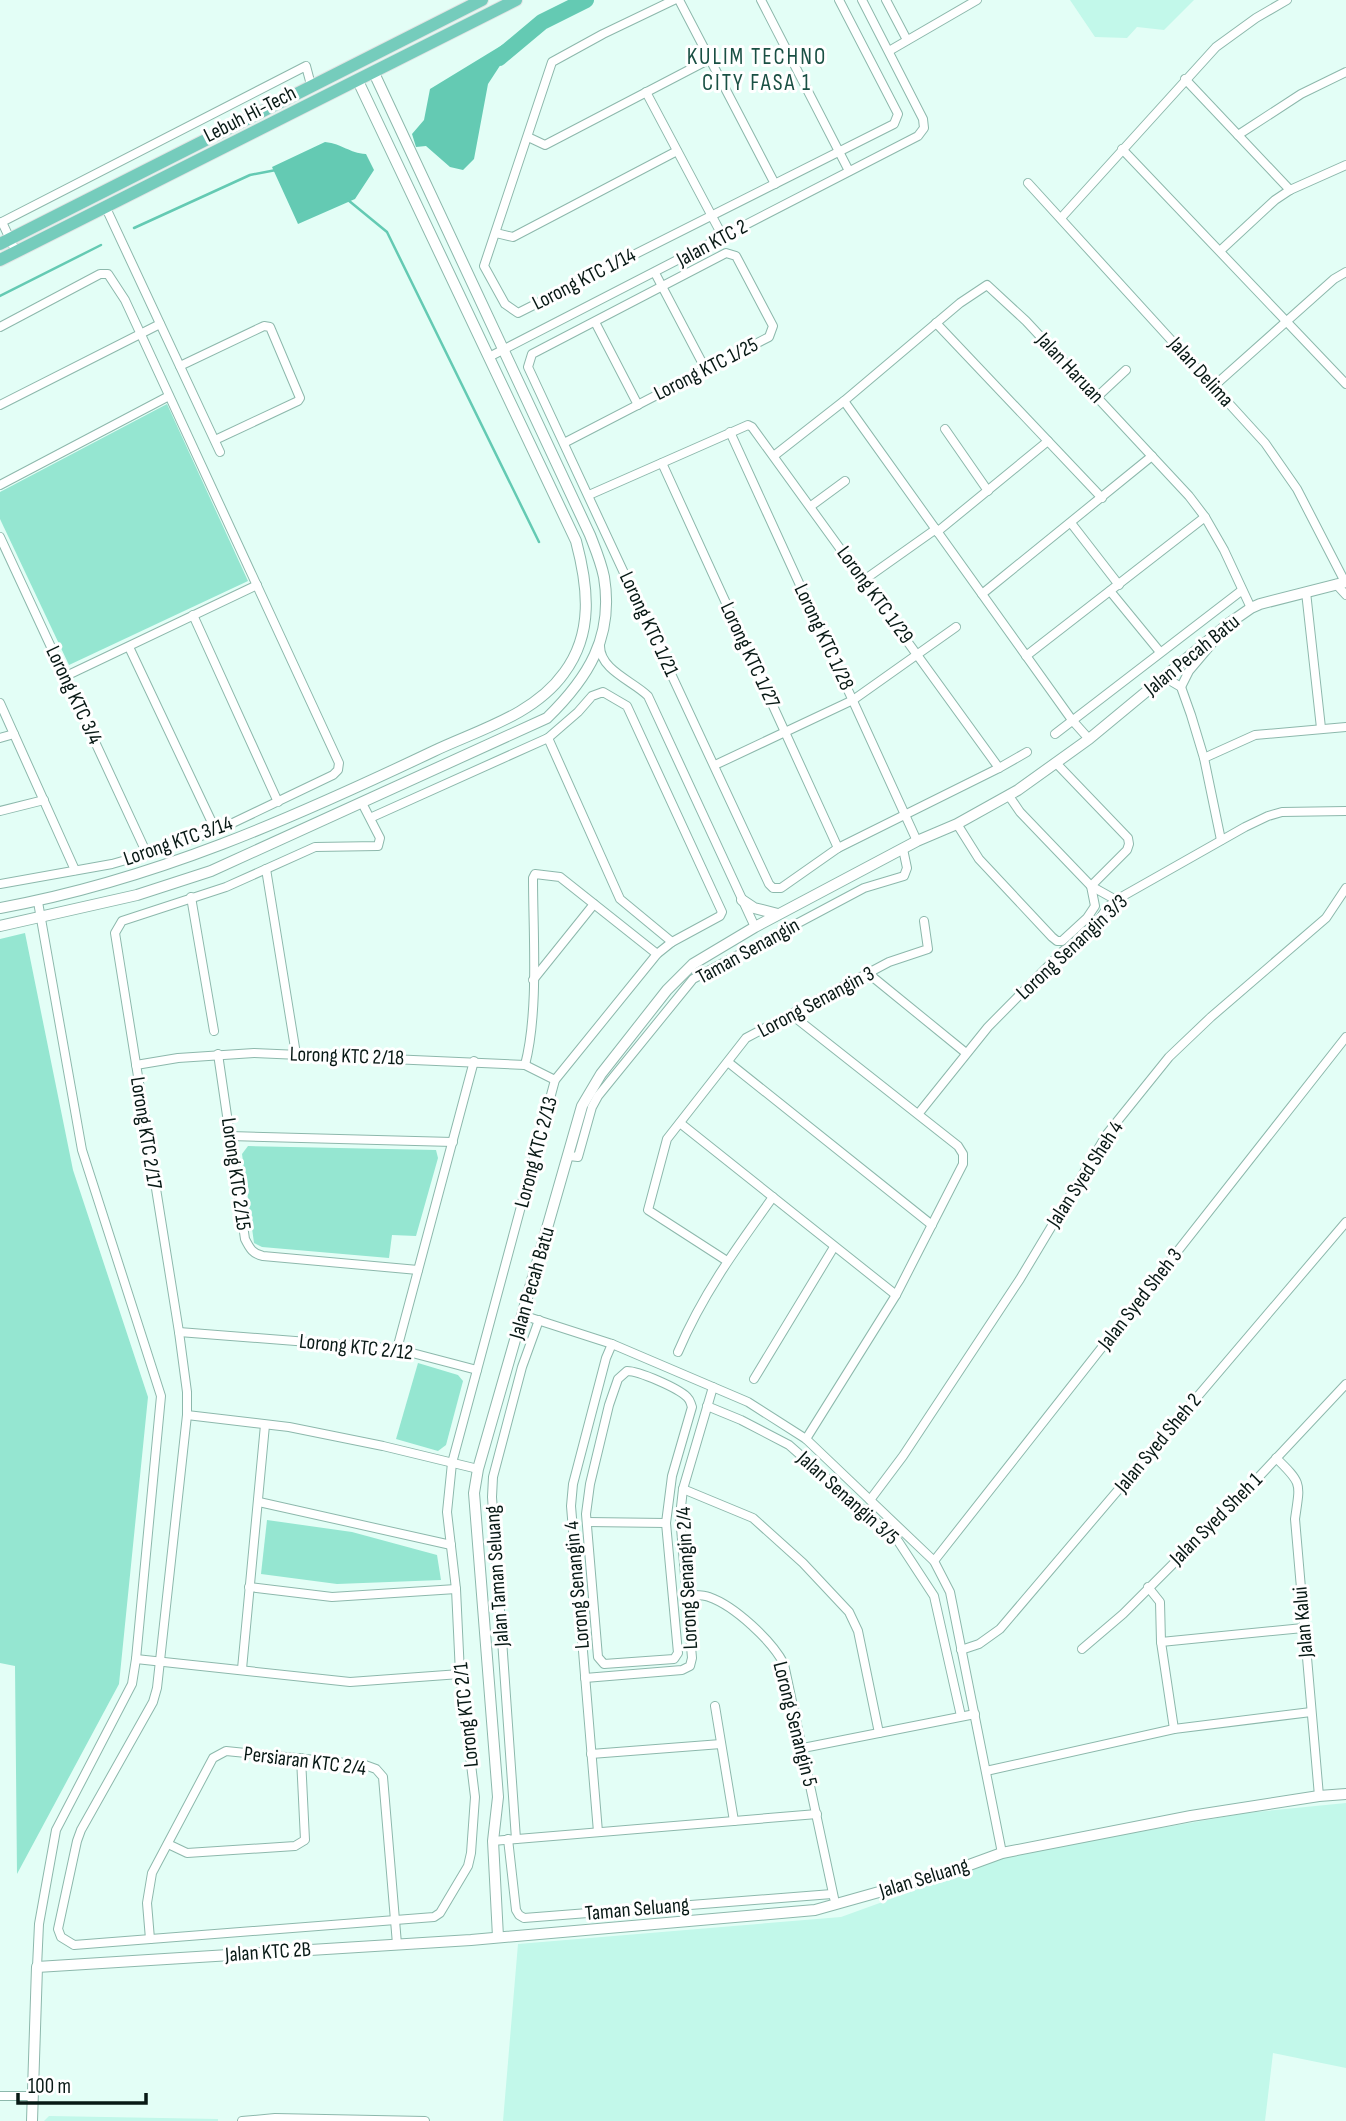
<svg xmlns="http://www.w3.org/2000/svg" width="1346" height="2121" viewBox="0 0 1346 2121" font-family="'Sofia Sans Condensed',sans-serif">
	<style>
		.built { fill: #c2f8ea }
		.green { fill: #95e6d1 }
		.water { fill: #64cab3 }
		.lines { fill: none; stroke-linecap: round; stroke-linejoin: round }
		.stream { stroke: #64cab3; stroke-width: 2.5 }
		.river { stroke: #64cab3; stroke-width: 16 }
		.minor-casing { stroke: #8db8ac; stroke-width: 10 }
		.tertiary-casing { stroke: #8db8ac; stroke-width: 12 }
		.primary-casing { stroke: #e1e3e3; stroke-width: 14 }
		.minor { stroke: #fff; stroke-width: 8 }
		.tertiary { stroke: #fff; stroke-width: 10 }
		.primary { stroke: #75ccbc; stroke-width: 12 }
		.labels { text-anchor: middle; dominant-baseline: central; stroke-width: 6; stroke-linejoin: round; paint-order: stroke }
		.street-label { font-size: 21px; fill: #081915; stroke: #fff }
		.neighbourhood-label { font-size: 23px; letter-spacing: 2px; fill: #1a5044; stroke: #fff }
	</style>
	<rect width="100%" height="100%" fill="#e3fef6"/>
	<g class="built">
		<polygon points="1070,0 1194,0 1164,30 1137,27 1127,38 1095,37"/>
		<polygon points="1346,1803 1346,2068 1273,2053 1265,2121 503,2121 518,1944 841,1917 1004,1858 1031,1851 1246,1813"/>
		<polygon points="49,2116 218,2119 218,2121 44,2121"/>
	</g>
	<g class="green">
		<polygon points="167,404 248,581 69,665 0,519 0,492"/>
		<polygon points="25,933 73,1170 148,1397 119,1684 17,1874 15,1666 0,1663 0,939"/>
		<polygon points="248,1146 436,1150 438,1158 416,1236 392,1235 389,1258 262,1247 254,1243 242,1154"/>
		<polygon points="418,1363 458,1375 463,1381 446,1445 438,1451 396,1439"/>
		<polygon points="267,1520 352,1532 437,1555 441,1580 337,1584 261,1574"/>
	</g>
	<g class="water">
		<polygon points="512,39 517,48 503,61 488,84 474,159 463,170 450,167 426,146 416,147 412,134 424,120 430,89"/>
		<path d="M 325,142 C 343,144 349,153 366,154 L 374,170 L 355,199 L 298,224 L 272,167 Z"/>
	</g>
	<g class="lines">
		<g class="stream">
			<polyline points="348,200 387,232 539,542"/>
			<polyline points="134,228 250,175 276,170"/>
			<polyline points="0,296 101,245"/>
		</g>
		<polyline class="river" points="499,58 542,22 586,0"/>
		<g class="minor-casing">
			<g id="minor">
				<polyline points="674,0 603,34 552,62 484,266 505,304 518,313 894,124 898,114 839,0"/>
				<polyline points="679,0 775,184"/>
				<polyline points="761,0 849,171"/>
				<polyline points="886,0 907,40"/>
				<polyline points="889,51 977,0"/>
				<polyline points="1185,79 1290,190"/>
				<polyline points="646,92 723,237"/>
				<polyline points="1238,135 1301,94 1346,72"/>
				<polyline points="528,137 545,145 710,59"/>
				<polyline points="1122,149 1346,384"/>
				<polyline points="1028,183 1265,443 1297,489 1345,582"/>
				<polyline points="106,208 220,452"/>
				<polyline points="1061,218 1216,47 1256,18 1287,0"/>
				<polyline points="2,222 16,252"/>
				<polyline points="0,223 306,66 311,85"/>
				<polyline points="496,233 513,237 677,151"/>
				<polyline points="1221,250 1275,200 1290,190 1346,165"/>
				<polyline points="655,273 706,370"/>
				<polyline points="595,322 638,405"/>
				<polyline points="936,323 1102,498"/>
				<polyline points="0,327 100,274 108,274 125,300 339,763 338,770 333,775 216,831 147,854 112,864 0,884"/>
				<polyline points="489,357 918,136 924,128 923,119 862,0"/>
				<polyline points="180,366 264,326 270,327 300,398 298,401 215,440"/>
				<polyline points="1214,386 1334,279 1346,272"/>
				<polyline points="1097,397 1126,370"/>
				<polyline points="844,401 1072,720 1089,739"/>
				<polyline points="0,405 160,324"/>
				<polyline points="945,429 988,491"/>
				<polyline points="730,432 917,841"/>
				<polyline points="564,443 769,337 773,326 736,256 726,253 532,354 528,367 769,884 773,888 781,888 838,848 999,768 1027,752"/>
				<polyline points="775,455 844,401 960,303 987,285 1026,321 1189,496 1205,517 1224,550 1251,608"/>
				<polyline points="662,463 838,848"/>
				<polyline points="0,485 169,396"/>
				<polyline points="589,495 748,425 752,427 999,768"/>
				<polyline points="811,506 845,481"/>
				<polyline points="1071,523 1119,585"/>
				<polyline points="937,532 1048,441"/>
				<polyline points="0,537 147,854"/>
				<polyline points="864,580 936,529"/>
				<polyline points="1336,584 1346,595"/>
				<polyline points="1110,591 1160,652"/>
				<polyline points="1306,592 1321,728"/>
				<polyline points="982,594 1152,456"/>
				<polyline points="193,615 278,802"/>
				<path d="M 600,646 C 600,670 633,681 648,696 L 755,927"/>
				<polyline points="129,647 216,831"/>
				<polyline points="1026,656 1205,517"/>
				<polyline points="66,676 257,585"/>
				<polyline points="1164,677 1181,687 1191,715 1204,758 1221,840"/>
				<polyline points="1181,687 1189,671 1216,639"/>
				<polyline points="0,703 75,870"/>
				<polyline points="1055,734 1241,591"/>
				<polyline points="0,738 14,734"/>
				<polyline points="548,738 620,899 672,942"/>
				<polyline points="1204,758 1255,735 1346,727"/>
				<polyline points="715,765 853,700 956,627"/>
				<polyline points="1009,796 1020,812 1091,886 1116,900"/>
				<polyline points="362,803 380,838 378,846 315,847 226,887 122,921 115,933 179,1332 187,1392 187,1415 157,1688 153,1702 81,1830 77,1841 58,1929 61,1937 74,1945 434,1917 440,1913 468,1866 471,1853 475,1797 460,1674 456,1589 447,1512 452,1463 555,1080 657,954 672,942 720,916 722,912 627,706 603,692 592,696 578,712 548,738 370,818"/>
				<polyline points="0,811 44,800"/>
				<polyline points="957,824 979,859 1052,937 1057,941 1062,941 1087,918 1095,906 1091,886 1127,850 1129,844 1128,838 1056,763"/>
				<polyline points="266,869 296,1054"/>
				<polyline points="191,897 214,1031"/>
				<polyline points="869,974 966,1053"/>
				<polyline points="533,980 594,904"/>
				<polyline points="792,1015 958,1146 963,1154 963,1164 896,1295 806,1439"/>
				<path d="M 218,1054 L 245,1239 C 250,1249 253,1254 263,1256 L 418,1270"/>
				<polyline points="728,1062 932,1225"/>
				<polyline points="136,1065 178,1058 254,1053 525,1065 555,1080"/>
				<path d="M 525,1065 C 539,1011 533,934 533,878 L 535,874 L 560,877 L 657,954"/>
				<polyline points="919,1113 988,1027 1063,951 1089,934 1107,908 1116,900 1245,827 1268,816 1282,812 1346,811"/>
				<polyline points="680,1123 896,1295"/>
				<polyline points="230,1136 453,1142"/>
				<polyline points="569,1156 578,1157 592,1107 598,1096 693,979 864,888 904,876 907,868 903,849"/>
				<polyline points="727,1261 648,1210 667,1139 746,1038 889,962 928,949 924,921"/>
				<polyline points="522,1315 612,1344 748,1402 806,1439 934,1561 950,1592 1002,1853"/>
				<polyline points="179,1332 397,1349 477,1370"/>
				<polyline points="397,1349 474,1061"/>
				<path d="M 678,1352 C 702,1295 737,1247 773,1197"/>
				<path d="M 627,1371 C 639,1371 678,1388 687,1397 C 691,1401 690,1402 692,1407 L 672,1476 L 666,1523 L 678,1653 L 674,1659 L 604,1664 L 598,1657 L 586,1514 L 590,1484 L 609,1405 L 618,1379 Z"/>
				<polyline points="754,1379 834,1247"/>
				<polyline points="707,1406 741,1420 789,1445 898,1541 934,1596 961,1716"/>
				<polyline points="187,1415 289,1427 383,1446 478,1469"/>
				<path d="M 1276,1458 C 1303,1484 1300,1483 1295,1519 L 1319,1796"/>
				<polyline points="683,1489 753,1518 803,1563 849,1612 858,1631 879,1733"/>
				<polyline points="870,1500 903,1456 1020,1279 1107,1134 1169,1057 1211,1017 1326,918 1346,888"/>
				<polyline points="259,1502 451,1545"/>
				<polyline points="587,1522 666,1523"/>
				<polyline points="934,1561 1346,1037"/>
				<polyline points="249,1587 332,1597 456,1589"/>
				<polyline points="1148,1587 1160,1602 1161,1642 1174,1729"/>
				<path d="M 687,1595 C 694,1595 703,1594 709,1597 C 735,1606 772,1641 784,1664 L 834,1898"/>
				<polyline points="1161,1642 1303,1628"/>
				<polyline points="1082,1649 1123,1614 1240,1497 1346,1384"/>
				<polyline points="961,1650 979,1644 1000,1629 1346,1222"/>
				<polyline points="136,1659 350,1682 460,1674"/>
				<polyline points="242,1669 265,1425"/>
				<polyline points="585,1678 682,1670 690,1666 692,1658 680,1516 683,1489 713,1387"/>
				<polyline points="715,1706 734,1821"/>
				<polyline points="803,1748 975,1714"/>
				<polyline points="591,1754 721,1744"/>
				<polyline points="986,1771 1174,1729 1311,1712"/>
				<polyline points="598,1832 571,1506 573,1484 606,1358 612,1344"/>
				<polyline points="508,1839 516,1910 519,1915 524,1918 832,1894"/>
				<polyline points="516,1839 492,1497 493,1477 522,1367 539,1320"/>
				<polyline points="493,1841 817,1814"/>
				<polyline points="168,1844 187,1853 295,1846 305,1840 301,1758"/>
				<polyline points="150,1939 147,1903 152,1873 213,1758 226,1751 365,1765 376,1769 383,1777 397,1944"/>
				<polyline points="37,1967 39,1924 56,1830 132,1684 136,1659 161,1396 82,1150 38,902"/>
				<polyline points="0,2096 33,2096"/>
				<polyline points="242,2121 275,2118 425,2121"/>
			</g>
		</g>
		<g class="tertiary-casing">
			<g id="tertiary">
				<polyline points="742,900 754,908 778,914"/>
				<path d="M 0,908 C 154,880 293,818 434,751 C 478,730 534,715 564,673 C 594,633 588,586 576,541 L 358,81"/>
				<path d="M 0,926 L 137,895 L 211,871 L 547,718 C 588,678 614,637 604,577 C 601,562 595,548 590,535 L 374,73"/>
				<polyline points="498,1937 493,1841 498,1797 474,1493 478,1469 582,1106 601,1074 667,990 693,964 755,927 917,841 957,824 1018,790 1089,739 1228,624 1251,608 1260,604 1346,582"/>
				<polyline points="32,2121 37,1967 471,1940 815,1910 950,1872 1002,1853 1191,1816 1319,1796 1346,1794"/>
			</g>
		</g>
		<g class="primary-casing">
			<g id="primary">
				<polyline points="0,244 482,0"/>
				<polyline points="0,260 516,0"/>
			</g>
		</g>
		<use href="#minor" class="minor"/>
		<use href="#tertiary" class="tertiary"/>
		<use href="#primary" class="primary"/>
	</g>
	<g class="labels">
		<g class="street-label">
			<text transform="translate(250 114) rotate(-27)">Lebuh Hi-Tech</text>
			<text transform="translate(712 243) rotate(-28)">Jalan KTC 2</text>
			<text transform="translate(584 279) rotate(-27)">Lorong KTC 1/14</text>
			<text transform="translate(1070 368) rotate(47)">Jalan Haruan</text>
			<text transform="translate(706 369) rotate(-27)">Lorong KTC 1/25</text>
			<text transform="translate(1201 372) rotate(48)">Jalan Delima</text>
			<text transform="translate(875 595) rotate(54)">Lorong KTC 1/29</text>
			<text transform="translate(649 624) rotate(65)">Lorong KTC 1/21</text>
			<text transform="translate(824 637) rotate(65)">Lorong KTC 1/28</text>
			<text transform="translate(750 655) rotate(65)">Lorong KTC 1/27</text>
			<text transform="translate(1192 655) rotate(-39)">Jalan Pecah Batu</text>
			<text transform="translate(74 695) rotate(65)">Lorong KTC 3/4</text>
			<text transform="translate(178 841) rotate(-19)">Lorong KTC 3/14</text>
			<text transform="translate(1072 947) rotate(-43)">Lorong Senangin 3/3</text>
			<text transform="translate(748 951) rotate(-29)">Taman Senangin</text>
			<text transform="translate(816 1002) rotate(-28)">Lorong Senangin 3</text>
			<text transform="translate(347 1056) rotate(2)">Lorong KTC 2/18</text>
			<text transform="translate(146 1133) rotate(81)">Lorong KTC 2/17</text>
			<text transform="translate(536 1152) rotate(-75)">Lorong KTC 2/13</text>
			<text transform="translate(236 1174) rotate(82)">Lorong KTC 2/15</text>
			<text transform="translate(1085 1174) rotate(-57)">Jalan Syed Sheh 4</text>
			<text transform="translate(532 1283) rotate(-74)">Jalan Pecah Batu</text>
			<text transform="translate(1140 1299) rotate(-52)">Jalan Syed Sheh 3</text>
			<text transform="translate(356 1347) rotate(6)">Lorong KTC 2/12</text>
			<text transform="translate(1158 1443) rotate(-50)">Jalan Syed Sheh 2</text>
			<text transform="translate(848 1498) rotate(42)">Jalan Senangin 3/5</text>
			<text transform="translate(1216 1519) rotate(-45)">Jalan Syed Sheh 1</text>
			<text transform="translate(497 1576) rotate(-94)">Jalan Taman Seluang</text>
			<text transform="translate(687 1578) rotate(-93)">Lorong Senangin 2/4</text>
			<text transform="translate(577 1585) rotate(-95)">Lorong Senangin 4</text>
			<text transform="translate(1303 1622) rotate(-95)">Jalan Kalui</text>
			<text transform="translate(466 1715) rotate(-96)">Lorong KTC 2/1</text>
			<text transform="translate(795 1724) rotate(76)">Lorong Senangin 5</text>
			<text transform="translate(305 1761) rotate(7)">Persiaran KTC 2/4</text>
			<text transform="translate(924 1878) rotate(-17)">Jalan Seluang</text>
			<text transform="translate(637 1909) rotate(-5)">Taman Seluang</text>
			<text transform="translate(268 1952) rotate(-4)">Jalan KTC 2B</text>
		</g>
		<g class="neighbourhood-label">
			<text x="757" y="57">KULIM TECHNO<tspan x="757" dy="26">CITY FASA 1</tspan></text>
		</g>
	</g>
	<path d="M18 2093v10h128v-10" fill="none" stroke="#081915" stroke-width="3.5"/>
	<text x="28" y="2093" font-size="21" fill="#081915" stroke="#ffffff" stroke-width="5" paint-order="stroke">100 m</text>
</svg>
